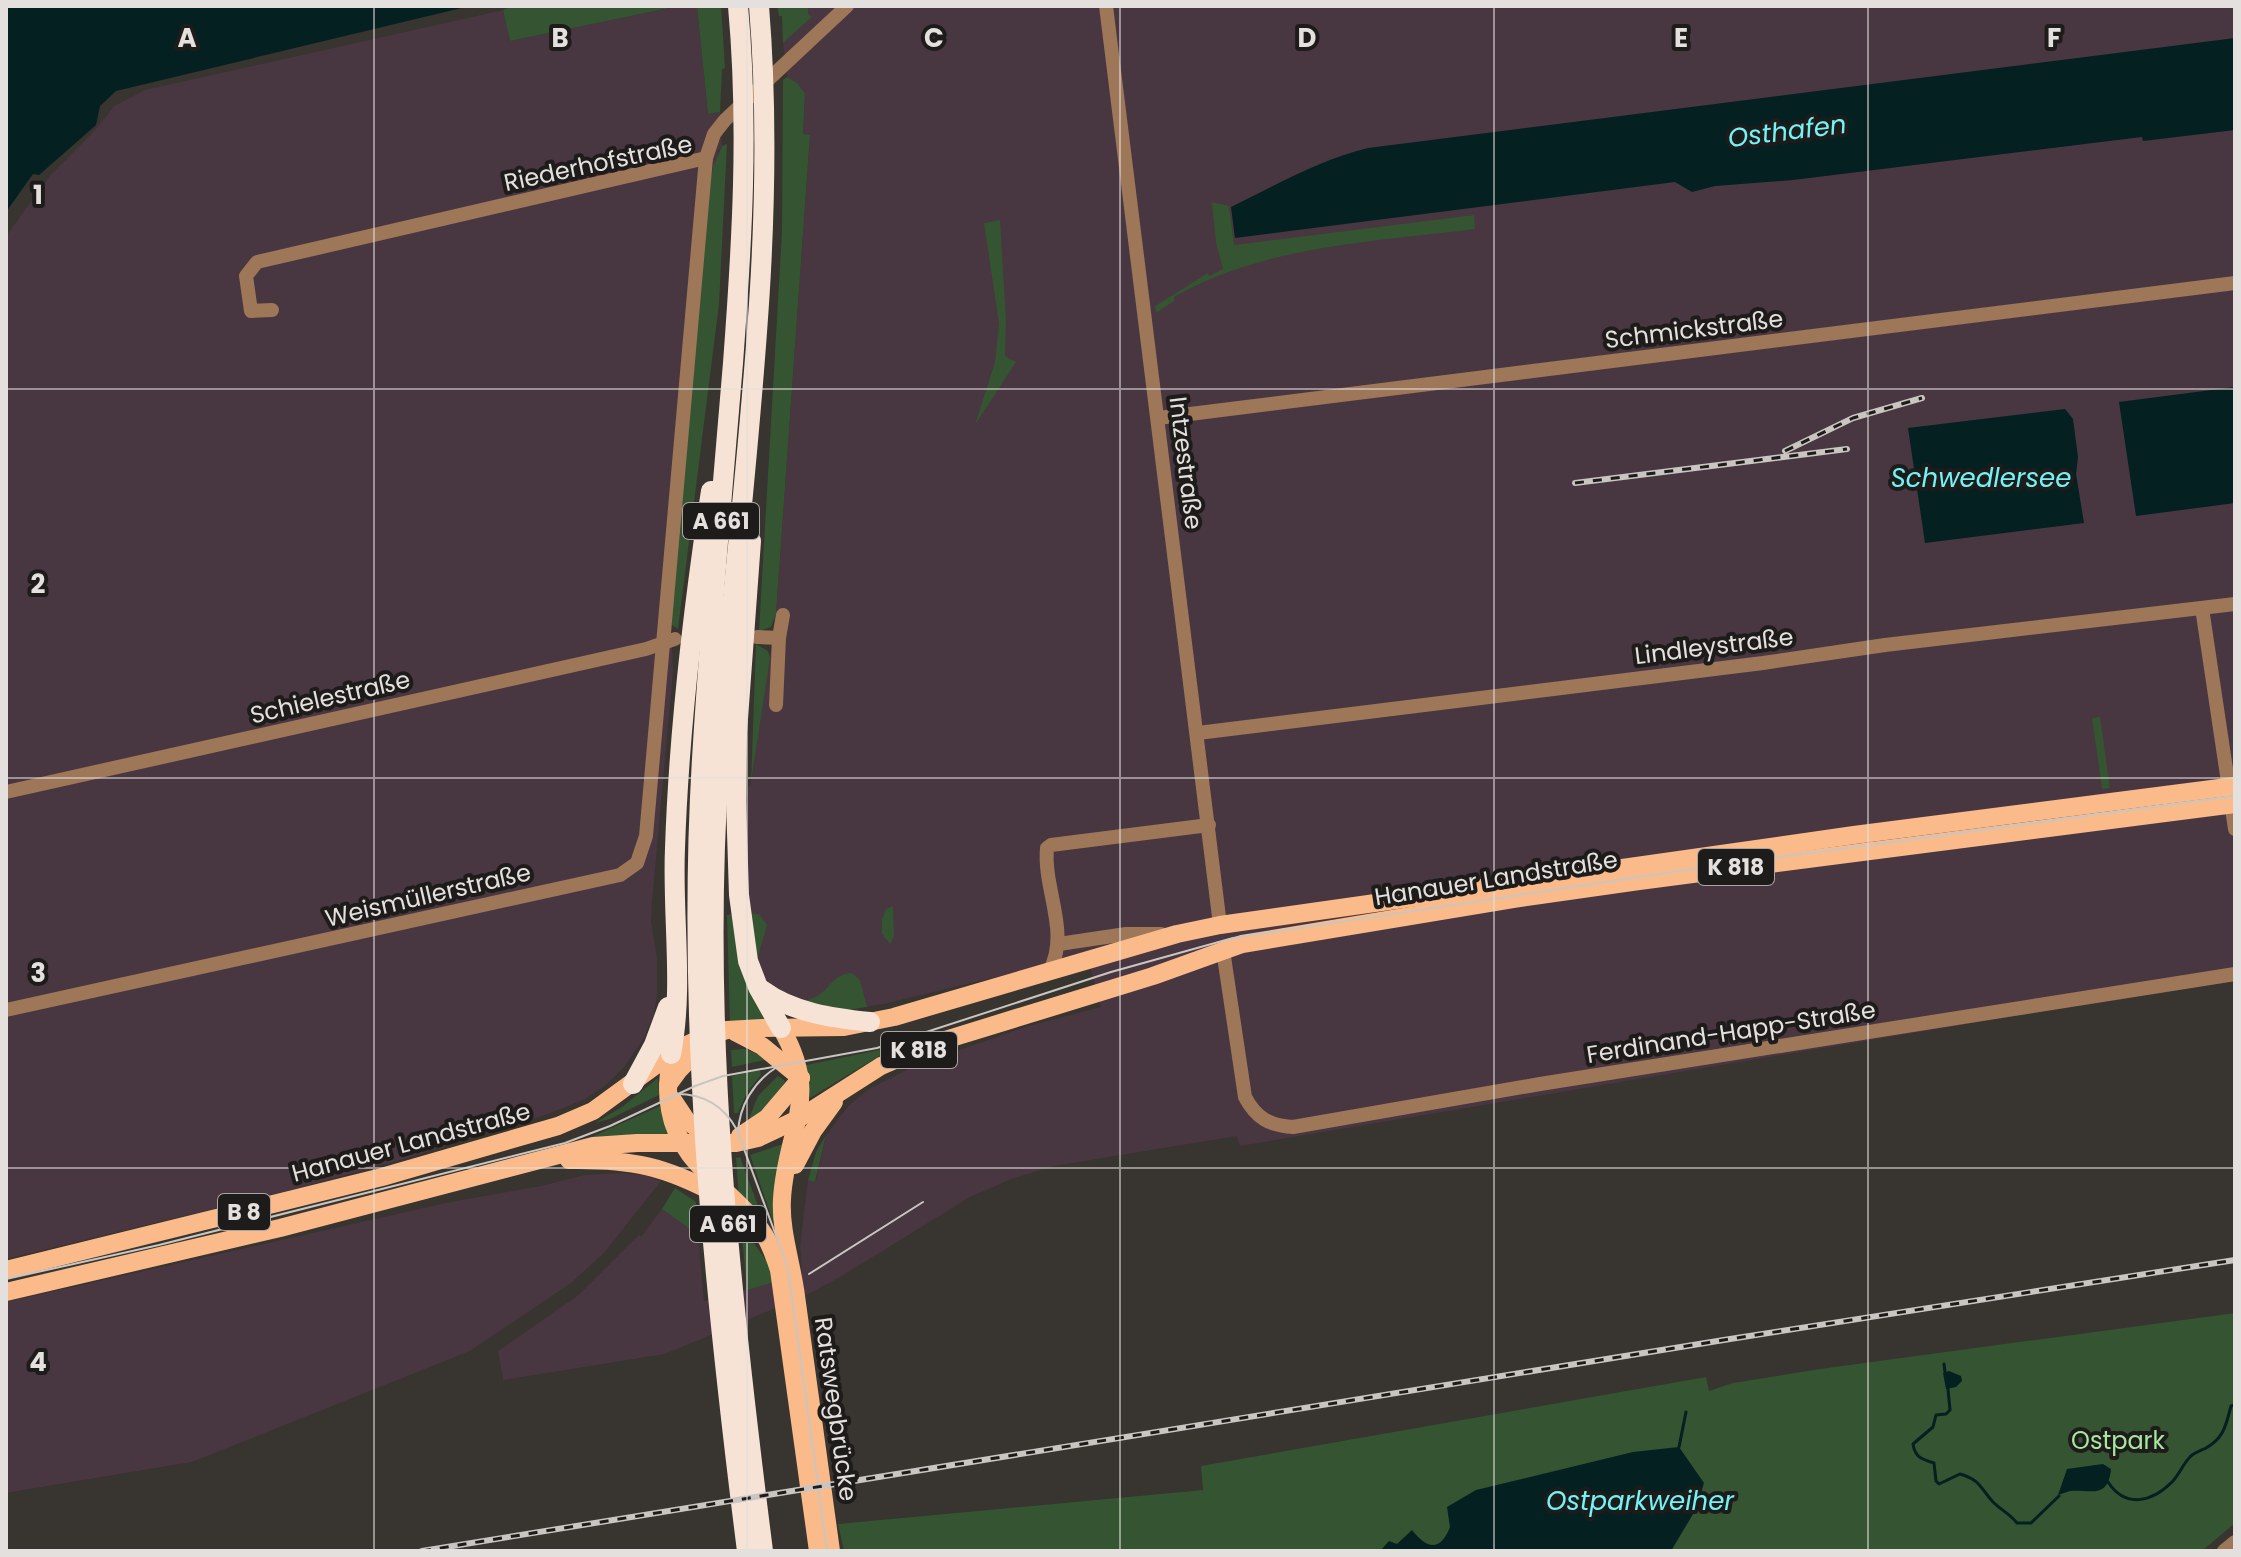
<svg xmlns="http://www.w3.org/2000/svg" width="2241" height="1557" viewBox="0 0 2241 1557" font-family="Poppins,sans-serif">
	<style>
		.industrial { fill: #483640 }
		.green { fill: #345432 }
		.water { fill: #042021 }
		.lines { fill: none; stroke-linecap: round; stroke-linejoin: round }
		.stream { stroke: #042021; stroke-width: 3 }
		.minor { stroke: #9e7658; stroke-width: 14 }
		.major { stroke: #fbba89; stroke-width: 18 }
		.highway { stroke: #f7e3d5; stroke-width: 20 }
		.tram { stroke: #c9c6c2; stroke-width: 2 }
		.rail-casing { stroke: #c9c6c2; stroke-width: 6 }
		.rail { stroke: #1e1c1a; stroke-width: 3; stroke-dasharray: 9; stroke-linecap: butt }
		.grid { fill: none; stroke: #e3e0dd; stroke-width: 2; stroke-opacity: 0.55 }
		.labels { text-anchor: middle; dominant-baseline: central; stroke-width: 8; stroke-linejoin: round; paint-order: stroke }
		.shield { fill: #1e1c1a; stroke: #a8a5a2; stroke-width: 2 }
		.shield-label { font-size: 22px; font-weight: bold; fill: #e3e0dd }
		.street-label { font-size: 24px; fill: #e3e0dd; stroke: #1e1c1a }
		.park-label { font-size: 24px; fill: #a7e7a1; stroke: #1e1c1a }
		.water-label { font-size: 26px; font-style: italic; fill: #71f4f7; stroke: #1e1c1a }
		.grid-label { font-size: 26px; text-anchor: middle; font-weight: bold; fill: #e3e0dd; stroke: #1e1c1a; stroke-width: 8; stroke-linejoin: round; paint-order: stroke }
	</style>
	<rect width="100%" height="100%" fill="#38342f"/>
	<g class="industrial">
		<polygon points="679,6 697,6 708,114 720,112 722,146 718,152 671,620 673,671 652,903 651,921 657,959 657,996 654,1014 643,1040 624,1067 606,1085 585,1099 548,1114 401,1160 283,1192 6,1259 6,236 50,176 95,130 114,106 145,90 503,10 510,41"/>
		<polygon points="808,6 2235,6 2235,979 1240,1146 1237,1136 1054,1166 1014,1178 970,1197 842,1276 805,1296 665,1354 503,1380 498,1351 580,1294 639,1235 641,1237 662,1209 698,1235 704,1301 802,1274 800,1246 808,1180 816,1181 826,1135 849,1105 869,1089 914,1066 1028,1026 1101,1007 1087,955 884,1004 847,1010 792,1000 764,980 751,948 742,798 751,783 776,614 810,136 803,135 805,93 797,83 787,77 783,43 812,17 808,14"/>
		<polygon points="618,1173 643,1175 661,1181 604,1253 571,1283 470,1351 192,1462 6,1493 6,1302 450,1202 541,1186 584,1175"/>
	</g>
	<g class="green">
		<polygon points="513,6 679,6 510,41 503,10"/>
		<polygon points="697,6 721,6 725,68 722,69 720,112 708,114"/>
		<polygon points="777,6 808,6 808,14 812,17 783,43 782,16 779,16"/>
		<polygon points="787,77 797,83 805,93 803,134 810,135 776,614 771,627 759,631 782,231 783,80"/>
		<polygon points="727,144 719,304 678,629 672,625 671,620 709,189 713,167 722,146"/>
		<path d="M 1212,202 L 1229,206 L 1234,245 L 1474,215 L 1475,229 C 1374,242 1265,245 1174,297 L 1174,301 L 1156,313 L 1155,306 L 1208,273 L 1209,276 L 1223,269 L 1216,243 Z"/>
		<polygon points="1000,220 1006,320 1005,356 1016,362 975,425 995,362 999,324 984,223"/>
		<polygon points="756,644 768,651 770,658 751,783"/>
		<polygon points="2100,717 2110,788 2102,789 2092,718"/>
		<polygon points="893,906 894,936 890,944 882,934 882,919 886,909"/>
		<polygon points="747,913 759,914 767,925 756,964"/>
		<polygon points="734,914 769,1020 730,1023 727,915"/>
		<path d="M 852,973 L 860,980 L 867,1007 L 847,1010 L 798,1001 C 829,1001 827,974 852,973 Z"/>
		<polygon points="889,1048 889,1050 810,1098 806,1065"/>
		<polygon points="745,1049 770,1059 732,1067 731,1050"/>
		<polygon points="760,1070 761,1075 748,1091 738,1113 734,1113 732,1076"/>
		<polygon points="778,1076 785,1081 783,1086 762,1115 747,1124 758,1096"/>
		<polygon points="658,1078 659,1095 610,1119 595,1123 622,1107"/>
		<polygon points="660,1106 670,1135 635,1134 585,1140"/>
		<polygon points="826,1135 815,1182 808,1180 816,1152"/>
		<polygon points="783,1144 775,1220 773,1221 750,1155"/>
		<polygon points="740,1157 765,1225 739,1198 736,1158"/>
		<polygon points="675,1188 696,1202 698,1235 662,1209"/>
		<polygon points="741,1226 769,1264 774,1282 747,1290"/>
		<polygon points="2235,1313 2235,1523 2202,1551 844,1551 838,1524 1203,1490 1201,1466 1706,1377 1709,1391 1733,1383 1820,1369"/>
	</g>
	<g class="water">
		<polygon points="6,6 470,6 116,91 100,106 96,125 39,175 33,174 6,212"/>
		<path d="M 2235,38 L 2235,130 L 2143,141 L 2142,137 L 1793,180 L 1715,186 L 1692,192 L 1675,182 L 1235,238 L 1231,207 C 1276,185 1319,160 1368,148 Z"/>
		<polygon points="2235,387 2235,503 2136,516 2119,402"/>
		<polygon points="2065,409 2073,419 2078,457 2076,474 2084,523 1925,543 1908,428"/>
		<polygon points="1949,1371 1961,1376 1962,1381 1956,1387 1946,1389 1943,1373"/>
		<path d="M 1679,1447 L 1704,1483 L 1696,1509 L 1671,1551 L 1380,1551 L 1389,1541 L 1397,1544 L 1412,1530 C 1426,1548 1440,1553 1450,1527 L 1447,1507 L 1476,1490 L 1633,1452 Z"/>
		<path d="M 2103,1464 L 2111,1469 C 2108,1500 2090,1489 2070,1491 C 2066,1492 2062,1494 2058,1495 L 2067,1469 Z"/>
	</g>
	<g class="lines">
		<g class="stream">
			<polyline points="1944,1364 1945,1372"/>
			<path d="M 1948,1389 L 1950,1410 L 1946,1414 L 1936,1415 L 1933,1427 L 1913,1444 C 1915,1457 1921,1459 1934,1463 L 1936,1481 L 1939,1484 L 1960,1474 C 1981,1480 1980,1488 1993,1502 C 2001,1510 2010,1514 2017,1523 L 2031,1523 L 2059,1496"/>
			<polyline points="1679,1447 1686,1412"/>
			<path d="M 2108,1482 C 2125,1508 2151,1503 2172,1482 C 2179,1475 2183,1464 2190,1457 C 2193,1453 2202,1450 2206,1448 C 2224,1438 2226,1425 2231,1406 L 2235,1405"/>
		</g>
		<g class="minor">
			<polyline points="1106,6 1220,925"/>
			<polyline points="272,310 251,311 246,276 257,262 706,158"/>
			<polyline points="1158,418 2235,283"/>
			<polyline points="2202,608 2235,829"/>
			<polyline points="757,637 779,638 783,615"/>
			<polyline points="776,705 779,638"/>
			<polyline points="1198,733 1763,663 1885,645 2235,604"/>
			<polyline points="6,792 646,649 675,639"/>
			<polyline points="1059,944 1126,934 1161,934"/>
			<path d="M 1223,950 L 1245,1097 C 1256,1118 1270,1126 1293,1127 L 1540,1084 L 2235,974"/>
			<path d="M 1049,972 C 1071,932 1043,890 1047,848 L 1051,845 L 1209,825"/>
			<polyline points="6,1010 620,875 637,863 646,836 706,158 714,134 725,120 847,6"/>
			<polyline points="2224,1551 2235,1542"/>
		</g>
		<g class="major">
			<path d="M 781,1028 C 822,1098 786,1129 782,1199 C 780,1231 792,1264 796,1296 C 808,1381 820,1466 831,1551"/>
			<polyline points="735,1032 762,1046 801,1078"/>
			<path d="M 671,1054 C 669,1073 666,1091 670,1110 C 680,1168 736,1189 765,1236 C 771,1246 775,1258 779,1270 L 818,1551"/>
			<polyline points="668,1085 679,1070 706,1042"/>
			<polyline points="673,1100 687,1121 713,1140"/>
			<polyline points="740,1136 767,1118 801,1078"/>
			<path d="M 569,1160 C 632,1159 665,1166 720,1196"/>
			<polyline points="795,1165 813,1131 834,1102"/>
			<polyline points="6,1270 382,1177 558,1126 593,1111 678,1049 706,1036 727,1030 762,1028 844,1027 894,1017 1177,934 1220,925 1854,835 2235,786"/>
			<polyline points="6,1292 280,1228 593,1146 637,1143 736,1143 758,1138 798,1119 881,1066 932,1044 1153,976 1242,944 1513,899 1639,881 2235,804"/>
		</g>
		<g class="highway">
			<path d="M 738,6 C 749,126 742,244 733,363 C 722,495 710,627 702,759 C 686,1023 714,1289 747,1551"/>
			<path d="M 759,6 C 780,260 735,514 719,767 C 701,1029 730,1292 763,1551"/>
			<polyline points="751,541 737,732 736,801 739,895 748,961 758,987 781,1028"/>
			<path d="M 762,990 C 793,1013 833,1018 870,1022"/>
			<path d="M 671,1054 C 684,987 672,916 675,848 C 679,728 693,610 711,491"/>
			<polyline points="633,1084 654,1045 668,1007"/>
		</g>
		<g class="tram">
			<path d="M 677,1094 C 705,1094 724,1106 737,1130 L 788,1268 L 827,1551"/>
			<path d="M 738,1133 C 739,1106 754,1081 777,1067"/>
			<polyline points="809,1274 923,1202"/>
			<polyline points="6,1279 159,1245 565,1143 610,1126 695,1086 723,1076 877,1048 1111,972 1233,938 1706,867 2235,796"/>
		</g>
		<g class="rail-casing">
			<g id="rail">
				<polyline points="1785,451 1853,418 1922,398"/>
				<polyline points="1575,483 1847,449"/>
				<polyline points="422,1551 1730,1339 2235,1260"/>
			</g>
		</g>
		<use href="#rail" class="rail"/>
	</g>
	<path class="grid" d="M 374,6 L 374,1551M 747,6 L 747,1551M 1120,6 L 1120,1551M 1494,6 L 1494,1551M 1868,6 L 1868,1551M 6,389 L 2235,389M 6,778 L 2235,778M 6,1168 L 2235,1168"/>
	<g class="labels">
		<g class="shield">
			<rect x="683" y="503" width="76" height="36" rx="6"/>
			<rect x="1698" y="849" width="76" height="36" rx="6"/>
			<rect x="881" y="1032" width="76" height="36" rx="6"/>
			<rect x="218" y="1194" width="52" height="36" rx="6"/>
			<rect x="690" y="1206" width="76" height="36" rx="6"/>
		</g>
		<g class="shield-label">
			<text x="721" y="521">A 661</text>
			<text x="1736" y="867">K 818</text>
			<text x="919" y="1050">K 818</text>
			<text x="244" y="1212">B 8</text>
			<text x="728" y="1224">A 661</text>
		</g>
		<g class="street-label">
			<text transform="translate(598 163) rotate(-12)">Riederhofstraße</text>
			<text transform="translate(1694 329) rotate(-7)">Schmickstraße</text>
			<text transform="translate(1186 463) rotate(83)">Intzestraße</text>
			<text transform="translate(1714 646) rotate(-7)">Lindleystraße</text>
			<text transform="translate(330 697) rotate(-13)">Schielestraße</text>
			<text transform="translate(1496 878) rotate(-9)">Hanauer Landstraße</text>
			<text transform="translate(428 895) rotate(-13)">Weismüllerstraße</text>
			<text transform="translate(1731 1032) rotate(-9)">Ferdinand-Happ-Straße</text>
			<text transform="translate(411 1142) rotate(-15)">Hanauer Landstraße</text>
			<text transform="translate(836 1409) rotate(82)">Ratswegbrücke</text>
		</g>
		<g class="park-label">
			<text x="2118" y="1440">Ostpark</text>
		</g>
		<g class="water-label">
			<text transform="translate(1787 131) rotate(-7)">Osthafen</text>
			<text x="1981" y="478">Schwedlersee</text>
			<text x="1640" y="1501">Ostparkweiher</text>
		</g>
	</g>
	<g class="grid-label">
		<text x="187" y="47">A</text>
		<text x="560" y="47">B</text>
		<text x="934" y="47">C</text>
		<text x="1307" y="47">D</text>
		<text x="1681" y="47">E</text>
		<text x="2054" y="47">F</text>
		<text x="38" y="204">1</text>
		<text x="38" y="593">2</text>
		<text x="38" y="982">3</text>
		<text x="38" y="1371">4</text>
	</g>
	<rect width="2241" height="1557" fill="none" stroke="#e3e0dd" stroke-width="16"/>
</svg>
